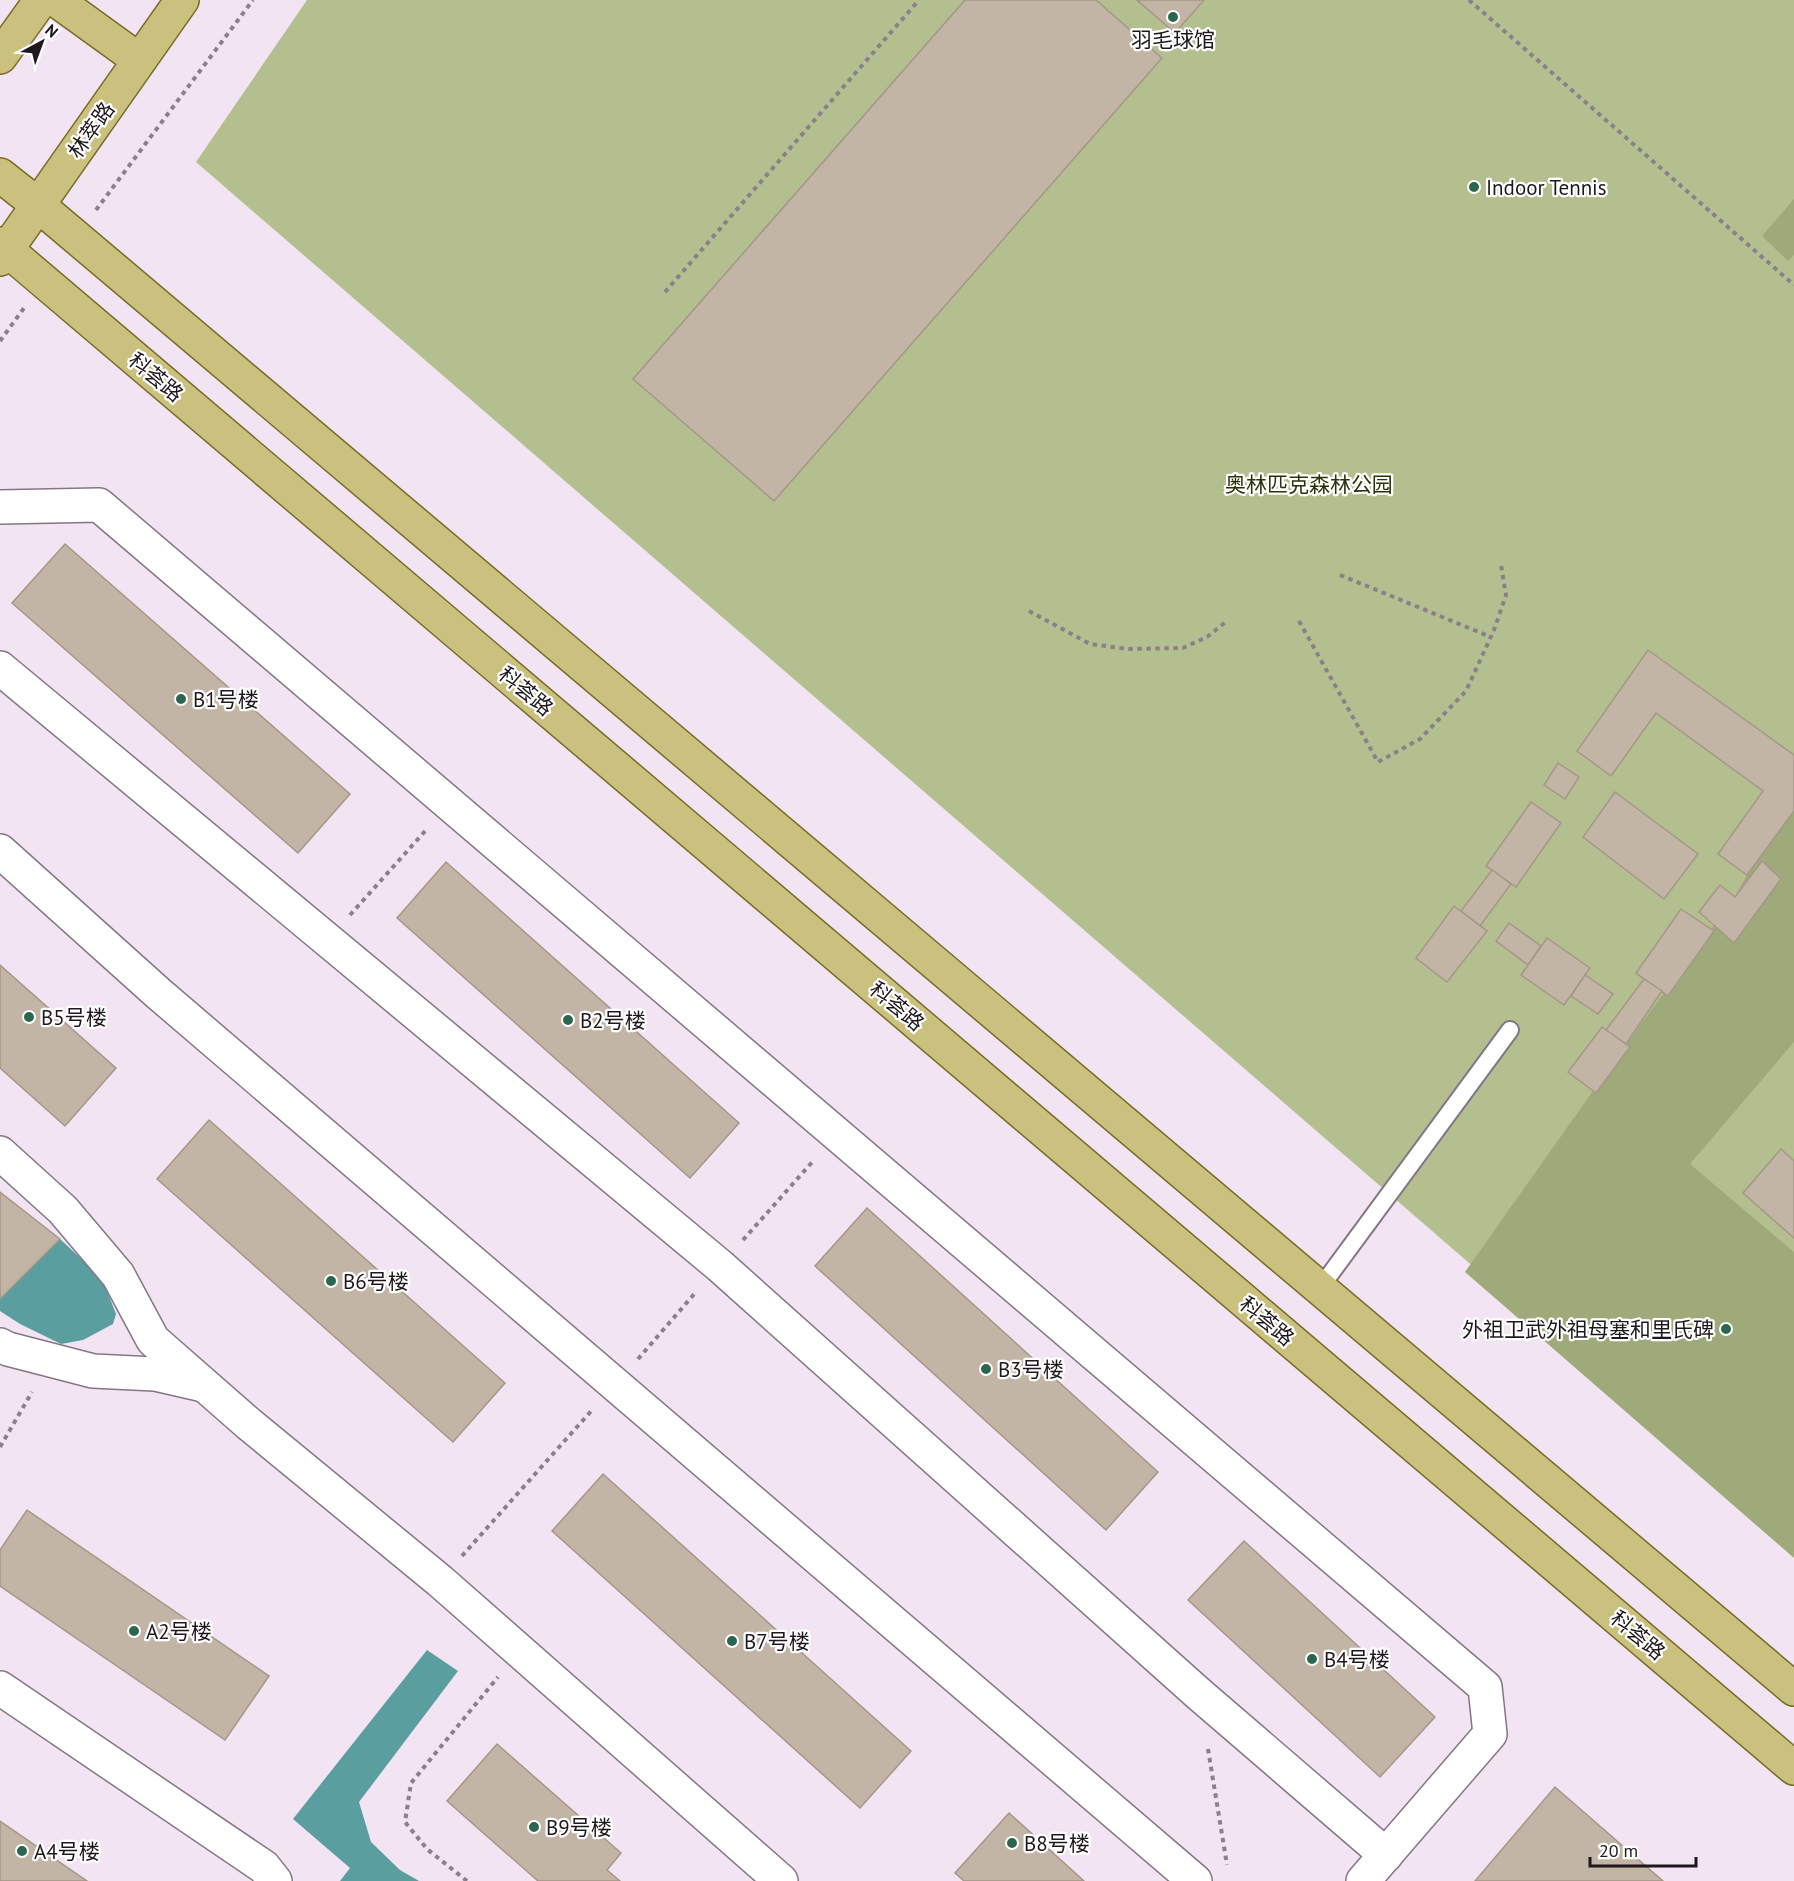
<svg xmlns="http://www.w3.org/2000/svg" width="1794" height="1881" viewBox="0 0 1794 1881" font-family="'PT Sans','Noto Sans SC',sans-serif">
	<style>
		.green { fill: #b4bf90 }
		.forest { fill: #9eaa79 }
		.water { fill: #5a9e9f }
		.building { fill: #c2b5a5; stroke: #a59788; stroke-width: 1.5 }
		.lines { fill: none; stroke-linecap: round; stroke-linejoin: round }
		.lane-casing { stroke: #847685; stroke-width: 20 }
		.street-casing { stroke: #847685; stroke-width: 36 }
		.primary-casing { stroke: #786b25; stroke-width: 36 }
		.path { stroke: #8a808a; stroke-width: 4; stroke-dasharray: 4.5 4.5; stroke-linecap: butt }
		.lane { stroke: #fff; stroke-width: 16 }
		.street { stroke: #fff; stroke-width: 33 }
		.primary { stroke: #cbc17f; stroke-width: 33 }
		.poi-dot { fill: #2b664f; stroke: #fff; stroke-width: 2 }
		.labels { text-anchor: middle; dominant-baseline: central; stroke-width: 4.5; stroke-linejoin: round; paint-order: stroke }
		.poi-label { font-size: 21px; fill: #1d181d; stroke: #fff; text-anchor: start }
		.street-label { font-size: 21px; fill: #1d181d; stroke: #fff }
		.park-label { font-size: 21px; fill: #2b320a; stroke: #fff }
	</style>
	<rect width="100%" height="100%" fill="#f3e4f4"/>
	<polygon class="green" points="307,0 1794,0 1794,1544 196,162"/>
	<g class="forest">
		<polygon points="1794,199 1794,255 1788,261 1762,236"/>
		<polygon points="1794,811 1794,1042 1690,1164 1794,1252 1794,1558 1465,1272 1626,1044 1735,897 1747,875"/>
	</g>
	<g class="water">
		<polygon points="60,1239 102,1278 116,1314 113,1324 83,1340 61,1344 20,1324 0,1311 0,1299"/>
		<polygon points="427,1650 458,1671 359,1802 371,1842 400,1870 419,1881 340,1881 350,1868 293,1819"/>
	</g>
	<g class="building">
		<polygon points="965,0 1096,0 1162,58 774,501 633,379"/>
		<polygon points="1137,0 1204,0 1175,33"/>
		<polygon points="65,544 350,794 298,853 12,603"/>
		<polygon points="1648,650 1794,755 1794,811 1747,875 1718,854 1763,791 1656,713 1611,776 1577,751"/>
		<polygon points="1558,763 1579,777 1565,799 1544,785"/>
		<polygon points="1615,792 1698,854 1664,899 1583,837"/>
		<polygon points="1531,802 1561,823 1516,887 1486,866"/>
		<polygon points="1762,861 1781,879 1734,943 1699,912 1720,885 1735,897"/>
		<polygon points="446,862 739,1123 690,1178 397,918"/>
		<polygon points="1492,870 1511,884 1480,926 1461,911"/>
		<polygon points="1454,906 1487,931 1447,982 1416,958"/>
		<polygon points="1681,909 1714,931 1668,996 1636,973"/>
		<polygon points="1509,923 1541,946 1528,965 1496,941"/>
		<polygon points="1547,938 1590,968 1564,1005 1521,975"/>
		<polygon points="0,965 116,1068 65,1126 0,1068"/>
		<polygon points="1585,975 1613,994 1598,1014 1571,996"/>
		<polygon points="1644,979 1662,991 1626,1044 1606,1030"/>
		<polygon points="1602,1027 1630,1047 1596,1093 1568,1072"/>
		<polygon points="209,1120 505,1383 453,1442 157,1179"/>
		<polygon points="1781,1149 1794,1161 1794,1238 1743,1193"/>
		<polygon points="0,1192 60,1239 0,1299"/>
		<polygon points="867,1208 1158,1472 1106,1530 815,1266"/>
		<polygon points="603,1474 911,1751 860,1808 552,1531"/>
		<polygon points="27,1510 269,1676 225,1740 0,1586 0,1550"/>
		<polygon points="1244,1541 1435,1717 1380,1777 1188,1600"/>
		<polygon points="497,1744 621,1853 607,1870 620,1881 538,1881 447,1801"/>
		<polygon points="1555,1787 1663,1881 1475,1881"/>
		<polygon points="1009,1813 1084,1881 964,1881 955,1873"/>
		<polygon points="0,1821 87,1881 0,1881"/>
	</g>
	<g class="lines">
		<g class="lane-casing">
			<polyline id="lane" points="1320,1288 1510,1030"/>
		</g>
		<g class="street-casing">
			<g id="street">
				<polyline points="0,507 99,505 1485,1687 1490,1734 1363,1881"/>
				<polyline points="0,668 720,1266 1199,1694 1386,1855"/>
				<polyline points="0,851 158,993 1195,1881"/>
				<polyline points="0,1153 63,1210 118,1275 153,1340 249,1424 440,1581 781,1881"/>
				<polyline points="0,1345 8,1349 93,1371 155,1374 203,1385"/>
				<polyline points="0,1688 264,1867 275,1881"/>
			</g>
		</g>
		<g class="primary-casing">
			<g id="primary">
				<polyline points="56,0 139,60"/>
				<polyline points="0,57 41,0"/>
				<polyline points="0,175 38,205 1794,1689"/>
				<polyline points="0,244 1794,1768"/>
				<polyline points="0,259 182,0"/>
			</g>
		</g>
		<g class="path">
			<polyline points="1469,0 1794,285"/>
			<polyline points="96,210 253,0"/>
			<polyline points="665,292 919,0"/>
			<polyline points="0,341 24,308"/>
			<polyline points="1340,575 1491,637"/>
			<polyline points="1029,611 1090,644 1128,649 1183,648 1207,637 1227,621"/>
			<polyline points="1299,621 1378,762 1420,739 1466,691 1494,630 1506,595 1501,565"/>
			<polyline points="350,915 427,829"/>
			<polyline points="743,1240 814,1160"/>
			<polyline points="638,1359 696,1292"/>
			<polyline points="0,1447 32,1392"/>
			<polyline points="462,1556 593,1409"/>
			<polyline points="1208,1749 1227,1865"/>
			<polyline points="467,1881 427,1849 405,1822 411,1783 498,1677"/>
		</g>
		<use href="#lane" class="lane"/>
		<use href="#street" class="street"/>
		<use href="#primary" class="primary"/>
	</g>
	<g class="poi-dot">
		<circle cx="1173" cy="17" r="6"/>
		<circle cx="1474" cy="187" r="6"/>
		<circle cx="181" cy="699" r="6"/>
		<circle cx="29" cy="1017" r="6"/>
		<circle cx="568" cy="1020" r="6"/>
		<circle cx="331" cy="1281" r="6"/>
		<circle cx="1726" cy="1329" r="6"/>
		<circle cx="986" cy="1369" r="6"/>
		<circle cx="134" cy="1631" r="6"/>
		<circle cx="732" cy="1641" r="6"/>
		<circle cx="1312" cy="1659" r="6"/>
		<circle cx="534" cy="1827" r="6"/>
		<circle cx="1012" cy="1843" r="6"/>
		<circle cx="22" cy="1851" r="6"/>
	</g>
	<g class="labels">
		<g class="poi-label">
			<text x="1173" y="39" text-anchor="middle">羽毛球馆</text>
			<text x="1486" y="187">Indoor Tennis</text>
			<text x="193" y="699">B1号楼</text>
			<text x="41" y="1017">B5号楼</text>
			<text x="580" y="1020">B2号楼</text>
			<text x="343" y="1281">B6号楼</text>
			<text x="1714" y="1329" text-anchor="end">外祖卫武外祖母塞和里氏碑</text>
			<text x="998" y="1369">B3号楼</text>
			<text x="146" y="1631">A2号楼</text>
			<text x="744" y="1641">B7号楼</text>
			<text x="1324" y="1659">B4号楼</text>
			<text x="546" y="1827">B9号楼</text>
			<text x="1024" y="1843">B8号楼</text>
			<text x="34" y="1851">A4号楼</text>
		</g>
		<g class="street-label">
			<text transform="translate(91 130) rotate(-55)">林萃路</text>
			<text transform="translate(156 377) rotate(40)">科荟路</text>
			<text transform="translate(526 691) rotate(40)">科荟路</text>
			<text transform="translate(897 1006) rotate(40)">科荟路</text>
			<text transform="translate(1267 1321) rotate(40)">科荟路</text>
			<text transform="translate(1638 1635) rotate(40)">科荟路</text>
		</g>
		<g class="park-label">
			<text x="1309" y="484">奥林匹克森林公园</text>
		</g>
	</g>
	<g transform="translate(42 42) rotate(41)" stroke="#ffffff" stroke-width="4.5" paint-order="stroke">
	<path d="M0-4.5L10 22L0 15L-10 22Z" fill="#1d181d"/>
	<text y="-9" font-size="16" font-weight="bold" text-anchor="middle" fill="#1d181d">N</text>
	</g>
	<path d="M1590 1857v9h106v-9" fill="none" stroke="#1d181d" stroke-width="3"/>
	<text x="1599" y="1857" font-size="18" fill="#1d181d" stroke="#ffffff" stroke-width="4.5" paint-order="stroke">20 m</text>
</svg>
